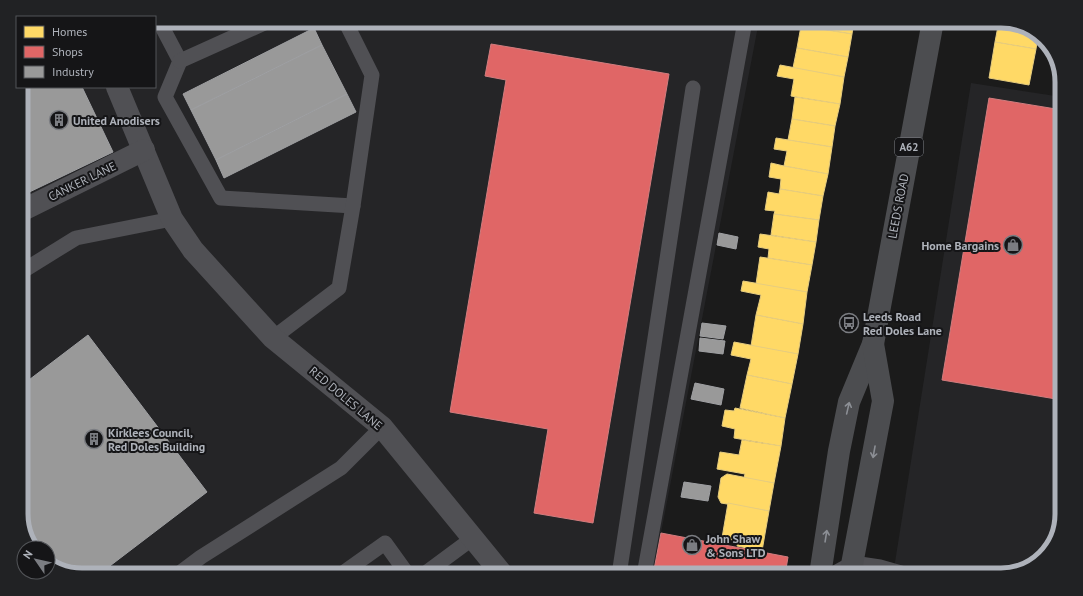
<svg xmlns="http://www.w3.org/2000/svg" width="1083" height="596" viewBox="0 0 1083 596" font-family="'PT Sans',sans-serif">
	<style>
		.built { fill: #252527 }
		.homes { fill: #ffd966; stroke: #e7cd7f }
		.shops { fill: #e06666; stroke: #d17d7f }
		.industry { fill: #999; stroke: #9fa0a3 }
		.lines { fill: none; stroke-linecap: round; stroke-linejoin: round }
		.service { stroke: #505054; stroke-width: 15 }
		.minor { stroke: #505054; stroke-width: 22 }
		.primary { stroke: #4c4d50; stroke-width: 22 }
		.oneway { stroke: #8c8f95 }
		.labels { text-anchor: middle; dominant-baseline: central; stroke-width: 4; stroke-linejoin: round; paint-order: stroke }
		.shield { fill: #151517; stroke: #808389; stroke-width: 1 }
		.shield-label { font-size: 11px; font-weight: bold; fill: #aeb2ba }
		.poi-label { font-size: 12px; font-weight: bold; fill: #aeb2ba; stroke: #151517; text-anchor: start }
		.street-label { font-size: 12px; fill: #aeb2ba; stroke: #151517 }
		.rim { fill: none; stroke: #aeb2ba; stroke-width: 5 }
	</style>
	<rect width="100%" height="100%" fill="#1b1b1b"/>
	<g class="built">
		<polygon points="155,21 759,21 661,533 788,557 785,575 82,575 52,567 48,563 48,548 31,548 21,518 21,87 155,87"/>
		<polygon points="971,83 1062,97 1062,514 1054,544 1032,567 1001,575 893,575"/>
	</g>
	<g class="homes">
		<polygon points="802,21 854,21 852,34 801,26"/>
		<polygon points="999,21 1031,29 1038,36 1036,49 995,42"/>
		<polygon points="801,26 852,34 848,57 797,48"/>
		<polygon points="995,42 1036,49 1029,85 989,78"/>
		<polygon points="797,48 848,57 844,77 793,68"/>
		<polygon points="780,65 844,77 840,104 791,96 794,79 777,76"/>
		<polygon points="795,97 840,104 835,126 792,119"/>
		<polygon points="792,119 835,126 832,147 788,140"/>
		<polygon points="776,138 832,147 828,174 784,166 787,151 774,149"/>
		<polygon points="771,163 784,166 828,174 823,196 780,189 781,179 769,177"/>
		<polygon points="780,189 823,196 819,220 774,214 775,211 765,210 768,192 779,194"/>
		<polygon points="774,214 819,220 816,242 771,235"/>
		<polygon points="760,234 816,242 812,265 768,258 769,249 758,247"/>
		<polygon points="760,257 812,265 807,292 756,284"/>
		<polygon points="743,281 807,292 803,324 756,315 761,295 741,291"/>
		<polygon points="756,315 803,324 798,354 751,346"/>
		<polygon points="734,342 798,354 792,384 747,375 751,359 731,355"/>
		<polygon points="747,375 792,384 785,418 740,408"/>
		<polygon points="735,408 785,418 781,446 734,438 735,429 722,426 725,410 734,411"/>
		<polygon points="742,440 781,446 774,483 744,478 745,474 717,469 720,452 739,455"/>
		<polygon points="727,474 774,483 769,511 721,503 718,497 721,478"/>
		<polygon points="728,503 769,511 762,551 737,546 738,541 722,538"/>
	</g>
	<g class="shops">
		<polygon points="491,44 669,74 593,523 534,513 548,429 450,412 506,80 485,76"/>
		<polygon points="989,98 1062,110 1062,400 942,380"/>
		<polygon points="661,533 788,557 785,575 653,575"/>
	</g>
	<g class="industry">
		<polygon points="190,21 205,21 193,27"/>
		<polygon points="314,28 322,45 191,110 183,94"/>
		<polygon points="322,45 347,94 216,160 191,110"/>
		<polygon points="21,87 82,87 113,152 21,196"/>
		<polygon points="347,94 356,112 224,178 216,160"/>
		<polygon points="719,233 738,237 736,249 717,245"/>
		<polygon points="702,323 726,326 723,339 700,336"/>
		<polygon points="88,335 207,492 98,575 82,575 52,567 48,563 48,548 31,548 21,518 21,386"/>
		<polygon points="700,338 725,341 723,354 699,351"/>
		<polygon points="695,383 724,389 721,405 691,399"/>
		<polygon points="684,482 711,486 708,501 681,497"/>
	</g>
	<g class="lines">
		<g class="service">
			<polyline points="159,21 180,61 165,97 221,198 353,206"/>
			<polyline points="180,61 269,21"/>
			<polyline points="21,272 76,238 172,219"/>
			<polyline points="273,338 339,288 353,206 372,75 345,21"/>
			<polyline points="177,575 201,557 341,468 382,427"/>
			<polyline points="340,575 385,543 408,575"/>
			<polyline points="423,575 473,538"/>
			<polyline points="619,575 693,88"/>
			<polyline points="644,575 745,21"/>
			<polyline points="831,575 853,563 880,567 908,575"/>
		</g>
		<g class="minor">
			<polyline points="117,87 172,219 193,250 273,338 382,427 503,575"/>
			<polyline points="21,211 144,150"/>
		</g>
		<g class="primary">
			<polyline points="820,575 839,451 849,402 873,344 933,21"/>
			<polyline points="850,575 883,401 873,344"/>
		</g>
	</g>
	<defs><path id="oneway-shaft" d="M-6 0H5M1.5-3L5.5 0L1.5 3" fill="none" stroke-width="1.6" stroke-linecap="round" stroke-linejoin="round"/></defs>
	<g class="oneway">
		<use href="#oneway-shaft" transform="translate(848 408) rotate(-77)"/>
		<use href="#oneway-shaft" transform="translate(874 452) rotate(100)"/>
		<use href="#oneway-shaft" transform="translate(826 536) rotate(-81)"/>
	</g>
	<defs>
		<g id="building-ring" transform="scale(1)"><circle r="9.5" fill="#151517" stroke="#7b7d82" stroke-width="1.5"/><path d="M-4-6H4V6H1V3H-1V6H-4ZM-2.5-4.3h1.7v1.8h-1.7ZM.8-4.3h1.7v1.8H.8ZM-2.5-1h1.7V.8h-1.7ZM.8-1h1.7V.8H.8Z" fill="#7b7d82"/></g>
		<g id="shop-ring" transform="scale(1)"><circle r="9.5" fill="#151517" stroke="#7b7d82" stroke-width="1.5"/><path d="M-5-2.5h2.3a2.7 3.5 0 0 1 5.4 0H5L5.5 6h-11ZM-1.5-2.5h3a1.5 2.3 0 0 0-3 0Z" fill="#7b7d82"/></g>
		<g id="bus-ring" transform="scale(1)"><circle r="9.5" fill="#151517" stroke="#7b7d82" stroke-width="1.5"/><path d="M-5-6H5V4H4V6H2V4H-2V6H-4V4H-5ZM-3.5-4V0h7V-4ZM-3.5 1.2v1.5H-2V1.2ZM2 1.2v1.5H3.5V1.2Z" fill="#7b7d82"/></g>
	</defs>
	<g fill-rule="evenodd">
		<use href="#building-ring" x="59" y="120"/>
		<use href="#shop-ring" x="1013" y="245"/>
		<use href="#bus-ring" x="849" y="323"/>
		<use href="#building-ring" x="94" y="439"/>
		<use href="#shop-ring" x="692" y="545"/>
	</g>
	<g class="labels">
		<rect class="shield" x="895" y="138" width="28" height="18" rx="3"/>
		<g class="shield-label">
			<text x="909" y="147">A62</text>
		</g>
		<g class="poi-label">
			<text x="73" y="120">United Anodisers</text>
			<text x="999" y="245" text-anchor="end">Home Bargains</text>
			<text x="863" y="316">Leeds Road<tspan x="863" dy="14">Red Doles Lane</tspan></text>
			<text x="108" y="432">Kirklees Council,<tspan x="108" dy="14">Red Doles Building</tspan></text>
			<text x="706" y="538">John Shaw<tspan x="706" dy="14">&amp; Sons LTD</tspan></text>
		</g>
		<g class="street-label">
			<text transform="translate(82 181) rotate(-26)">CANKER LANE</text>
			<text transform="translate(898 206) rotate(-79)">LEEDS ROAD</text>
			<text transform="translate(346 398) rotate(40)">RED DOLES LANE</text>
		</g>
	</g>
	<path d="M0 0H1083V596H0ZM82 28H1001A54 54 0 0 1 1055 82V514A54 54 0 0 1 1001 568H82A54 54 0 0 1 28 514V82A54 54 0 0 1 82 28Z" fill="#212224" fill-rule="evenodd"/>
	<path class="rim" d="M82 28H1001A54 54 0 0 1 1055 82V514A54 54 0 0 1 1001 568H82A54 54 0 0 1 28 514V82A54 54 0 0 1 82 28Z"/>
	<rect x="16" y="16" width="140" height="72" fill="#151517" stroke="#525458"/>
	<rect x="24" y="26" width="20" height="12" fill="#ffd966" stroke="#525458"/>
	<text x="52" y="36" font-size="12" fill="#aeb2ba">Homes</text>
	<rect x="24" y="46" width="20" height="12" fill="#e06666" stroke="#525458"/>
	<text x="52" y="56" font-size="12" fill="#aeb2ba">Shops</text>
	<rect x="24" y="66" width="20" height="12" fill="#999999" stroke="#525458"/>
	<text x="52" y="76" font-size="12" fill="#aeb2ba">Industry</text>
	<g transform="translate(36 560) rotate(304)"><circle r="19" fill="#151517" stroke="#525458"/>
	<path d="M0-3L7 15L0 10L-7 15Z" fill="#7b7d82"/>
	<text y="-6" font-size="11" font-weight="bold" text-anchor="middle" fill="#aeb2ba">N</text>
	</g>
</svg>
